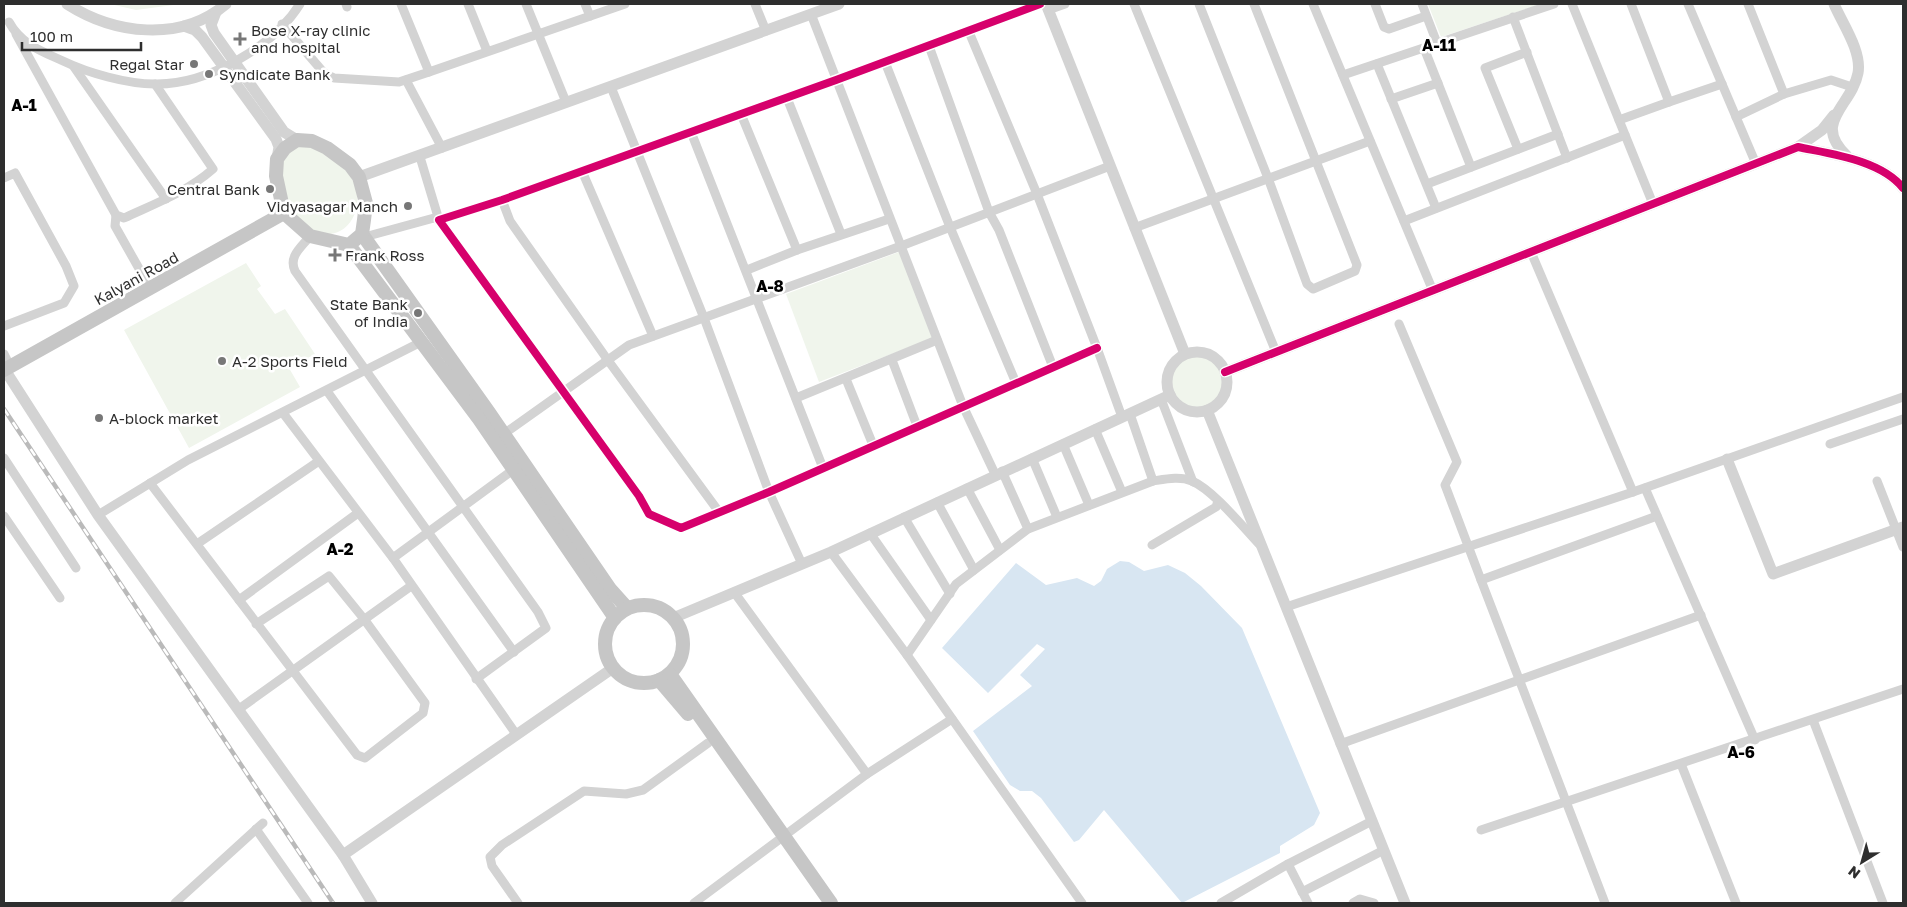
<svg xmlns="http://www.w3.org/2000/svg" width="1907" height="907" viewBox="0 0 1907 907" font-family="'Golos Text',sans-serif">
	<style>
		.green { fill: #f0f5ec }
		.water { fill: #d8e6f2 }
		.lines { fill: none; stroke-linecap: round; stroke-linejoin: round }
		.minor { stroke: #d3d3d3; stroke-width: 9 }
		.tertiary { stroke: #d3d3d3; stroke-width: 11 }
		.primary { stroke: #c6c6c6; stroke-width: 14 }
		.rail-casing { stroke: #bababa; stroke-width: 4.5 }
		.rail { stroke: #fff; stroke-width: 2.5; stroke-dasharray: 8; stroke-linecap: butt }
		.cycleway-casing { stroke: #fff; stroke-width: 11 }
		.cycleway { stroke: #d6006c; stroke-width: 8 }
		.poi-dot { fill: #777; stroke: #fff; stroke-width: 2 }
		.labels { text-anchor: middle; dominant-baseline: central; stroke-width: 5; stroke-linejoin: round; paint-order: stroke }
		.poi-label { font-size: 15px; fill: #2e2e2e; stroke: #fff; text-anchor: start }
		.street-label { font-size: 15px; fill: #2e2e2e; stroke: #fff }
		.neighbourhood-label { font-size: 16px; font-weight: bold; fill: #000; stroke: #fff }
	</style>
	<rect width="100%" height="100%" fill="#fff"/>
	<g class="green">
		<polygon points="110,4 181,4 136,10"/>
		<polygon points="1428,4 1541,4 1441,37"/>
		<path d="M 292,147 C 299,147 312,144 318,147 C 323,149 327,154 331,157 C 342,166 355,177 357,193 C 361,219 340,243 313,231 C 304,226 294,216 286,209 L 279,167 Z"/>
		<polygon points="899,252 933,338 819,382 786,294"/>
		<polygon points="246,263 261,286 257,289 275,314 285,309 315,354 289,368 300,387 189,448 124,330"/>
		<circle cx="1197" cy="382" r="26"/>
	</g>
	<polygon class="water" points="1120,561 1129,562 1144,571 1168,565 1185,573 1201,586 1242,628 1320,813 1314,825 1280,846 1280,853 1182,903 1104,810 1079,840 1074,842 1041,798 1032,791 1020,791 1010,785 973,731 1032,686 1020,675 1045,649 1037,644 988,693 942,648 1016,563 1046,585 1077,578 1094,586 1101,581 1107,569"/>
	<g class="lines">
		<g class="minor">
			<polyline points="346,4 347,7"/>
			<polyline points="401,4 429,72 625,4"/>
			<polyline points="468,4 487,51"/>
			<polyline points="526,4 566,102"/>
			<polyline points="585,4 590,16"/>
			<polyline points="755,4 766,31"/>
			<polyline points="1040,4 836,80 502,200 439,220 639,496 649,514 681,528 769,492 1097,348"/>
			<polyline points="1134,4 1276,352"/>
			<polyline points="1199,4 1268,178 1307,284 1313,289 1355,271 1357,265 1254,4"/>
			<polyline points="1313,4 1433,291"/>
			<polyline points="1375,4 1384,27 1389,29 1426,16"/>
			<polyline points="1422,4 1437,43"/>
			<polyline points="1572,4 1653,204"/>
			<polyline points="1688,4 1756,164"/>
			<polyline points="1748,4 1784,94"/>
			<polyline points="1048,10 1065,4"/>
			<polyline points="811,14 963,406 995,474"/>
			<polyline points="1513,17 1567,158"/>
			<path d="M 9,22 C 21,44 41,51 63,61 C 88,73 127,84 155,84 C 207,85 273,47 300,4"/>
			<polyline points="282,24 324,73 334,78 399,82 429,72"/>
			<polyline points="969,32 1037,194 1097,348 1122,417"/>
			<path d="M 16,34 L 116,215 L 124,218 C 154,204 187,192 213,169 L 155,84"/>
			<polyline points="929,46 989,212 999,230 1053,367"/>
			<polyline points="1424,48 1471,167"/>
			<polyline points="885,62 950,227 1016,383"/>
			<polyline points="1377,64 1436,208"/>
			<polyline points="74,67 166,199"/>
			<polyline points="1343,75 1554,4"/>
			<polyline points="406,80 442,148"/>
			<polyline points="611,87 704,318 769,492 802,564"/>
			<polyline points="787,98 841,234"/>
			<polyline points="1391,99 1438,83"/>
			<polyline points="1669,102 1722,84"/>
			<polyline points="741,114 797,250"/>
			<polyline points="1736,117 1784,94 1831,80 1852,87"/>
			<polyline points="1619,120 1669,102 1631,4"/>
			<polyline points="691,132 823,468"/>
			<polyline points="1518,149 1485,68 1527,52"/>
			<polyline points="420,157 439,220"/>
			<polyline points="582,171 653,336"/>
			<polyline points="4,178 15,173 66,266 74,286 64,303 4,326"/>
			<polyline points="1427,184 1558,134"/>
			<polyline points="502,200 510,221 607,359 719,512"/>
			<polyline points="116,215 115,226 150,288"/>
			<polyline points="1404,221 1625,135"/>
			<polyline points="1134,228 1370,141"/>
			<polyline points="362,234 368,236 434,218 439,220"/>
			<path d="M 310,236 C 302,247 288,256 295,271 L 538,612 L 546,628 L 476,679"/>
			<polyline points="1531,252 1633,492"/>
			<polyline points="747,270 797,250 889,219"/>
			<polyline points="1399,324 1457,462 1445,485 1481,580 1657,516"/>
			<polyline points="4,354 10,366"/>
			<polyline points="892,360 917,426"/>
			<polyline points="846,379 873,445"/>
			<polyline points="327,391 514,652"/>
			<polyline points="796,398 937,340"/>
			<polyline points="1161,399 1193,482"/>
			<polyline points="283,413 393,558 516,734"/>
			<polyline points="1130,414 1153,481"/>
			<polyline points="1095,429 1122,492"/>
			<polyline points="501,436 629,345 901,246 1110,166"/>
			<polyline points="1063,444 1089,505"/>
			<polyline points="1830,444 1903,419"/>
			<polyline points="4,458 76,568"/>
			<polyline points="1032,458 1057,517"/>
			<polyline points="1002,471 1028,529"/>
			<polyline points="1877,481 1903,547"/>
			<polyline points="150,483 357,755 365,758 423,713 425,703 364,619 329,576 256,624"/>
			<polyline points="967,488 1000,550"/>
			<polyline points="1645,488 1755,740"/>
			<polyline points="937,502 974,570"/>
			<polyline points="98,515 188,460 421,342"/>
			<polyline points="4,516 60,598"/>
			<polyline points="904,517 950,594"/>
			<polyline points="870,533 931,620"/>
			<polyline points="197,544 319,461"/>
			<polyline points="1152,545 1216,507 1218,501"/>
			<polyline points="831,552 907,655 1082,903"/>
			<polyline points="393,558 513,470"/>
			<polyline points="1481,580 1605,903"/>
			<polyline points="734,592 867,774 952,719"/>
			<polyline points="239,600 358,513"/>
			<polyline points="1286,607 1633,492 1903,397"/>
			<path d="M 907,655 L 956,584 L 1028,529 L 1153,481 C 1166,479 1180,476 1192,481 C 1213,490 1243,527 1259,544"/>
			<polyline points="239,709 411,586"/>
			<polyline points="1813,720 1883,903"/>
			<polyline points="1340,744 1701,615"/>
			<polyline points="1681,764 1736,903"/>
			<polyline points="256,829 308,903"/>
			<polyline points="1481,830 1903,689"/>
			<polyline points="1288,864 1308,903"/>
			<polyline points="1302,892 1384,850"/>
			<polyline points="175,903 263,823"/>
			<polyline points="518,903 492,866 490,857 502,845 584,791 626,794 643,790 708,743"/>
			<polyline points="694,903 867,774"/>
			<polyline points="1221,903 1288,864 1372,821"/>
			<polyline points="1353,903 1360,899 1374,903"/>
		</g>
		<g class="tertiary">
			<path d="M 67,4 C 114,34 180,43 226,4"/>
			<polyline points="1046,4 1185,354"/>
			<path d="M 1834,4 C 1842,23 1862,51 1858,73 C 1852,106 1811,122 1847,156"/>
			<polyline points="216,12 211,25 214,33 284,132 297,140"/>
			<polyline points="184,26 195,30 202,37 276,139 279,147 277,159"/>
			<polyline points="1798,147 1822,130 1834,115"/>
			<polyline points="359,177 839,4"/>
			<circle cx="1197" cy="382" r="30"/>
			<polyline points="5,370 98,515 343,855 372,903"/>
			<path d="M 1225,372 L 1798,147 C 1831,154 1881,160 1903,188"/>
			<polyline points="1207,410 1405,903"/>
			<polyline points="1727,459 1773,574 1903,527"/>
			<polyline points="673,618 831,552 1170,395"/>
			<polyline points="343,855 613,668"/>
		</g>
		<g class="primary">
			<polyline points="362,234 488,411 610,589 627,608"/>
			<polyline points="349,245 362,234 364,220 366,203 359,177 350,165 327,148 312,141 297,140 285,148 277,159 276,176 284,213 310,236 349,245 479,419 615,618"/>
			<polyline points="4,370 284,213"/>
			<circle cx="644" cy="644" r="39"/>
			<polyline points="670,674 831,903"/>
			<polyline points="659,680 688,714"/>
		</g>
		<g class="rail-casing">
			<polyline id="rail" points="4,409 333,903"/>
		</g>
		<use href="#rail" class="rail"/>
		<g class="cycleway-casing">
			<g id="cycleway">
				<polyline points="1040,4 836,80 502,200 439,220 639,496 649,514 681,528 769,492 1097,348"/>
				<path d="M 1225,372 L 1798,147 C 1831,154 1881,160 1903,188"/>
			</g>
		</g>
		<use href="#cycleway" class="cycleway"/>
	</g>
	<g class="poi-dot">
		<path d="M237.5 31.5h5v5h5v5h-5v5h-5v-5h-5v-5h5z"/>
		<circle cx="194" cy="64" r="5"/>
		<circle cx="209" cy="74" r="5"/>
		<circle cx="270" cy="189" r="5"/>
		<circle cx="408" cy="206" r="5"/>
		<path d="M332.5 247.5h5v5h5v5h-5v5h-5v-5h-5v-5h5z"/>
		<circle cx="418" cy="313" r="5"/>
		<circle cx="222" cy="361" r="5"/>
		<circle cx="99" cy="418" r="5"/>
	</g>
	<g class="labels">
		<g class="poi-label">
			<text x="251" y="30">Bose X-ray clinic<tspan x="251" dy="17">and hospital</tspan></text>
			<text x="184" y="64" text-anchor="end">Regal Star</text>
			<text x="219" y="74">Syndicate Bank</text>
			<text x="260" y="189" text-anchor="end">Central Bank</text>
			<text x="398" y="206" text-anchor="end">Vidyasagar Manch</text>
			<text x="345" y="255">Frank Ross</text>
			<text x="408" y="304" text-anchor="end">State Bank<tspan x="408" dy="17">of India</tspan></text>
			<text x="232" y="361">A-2 Sports Field</text>
			<text x="109" y="418">A-block market</text>
		</g>
		<g class="street-label">
			<text transform="translate(136 278) rotate(-29)">Kalyani Road</text>
		</g>
		<g class="neighbourhood-label">
			<text x="1439" y="45">A-11</text>
			<text x="24" y="105">A-1</text>
			<text x="770" y="286">A-8</text>
			<text x="340" y="549">A-2</text>
			<text x="1741" y="752">A-6</text>
		</g>
	</g>
	<rect width="1907" height="907" fill="none" stroke="#2e2e2e" stroke-width="10"/>
	<g transform="translate(1862 862) rotate(217)" stroke="#ffffff" stroke-width="4" paint-order="stroke">
	<path d="M0-4L9 19L0 12L-9 19Z" fill="#2e2e2e"/>
	<text y="-8" font-size="14" font-weight="bold" text-anchor="middle" fill="#2e2e2e">N</text>
	</g>
	<path d="M22 42v8h119v-8" fill="none" stroke="#2e2e2e" stroke-width="2.5"/>
	<text x="30" y="42" font-size="15" fill="#2e2e2e" stroke="#ffffff" stroke-width="4" paint-order="stroke">100 m</text>
</svg>
